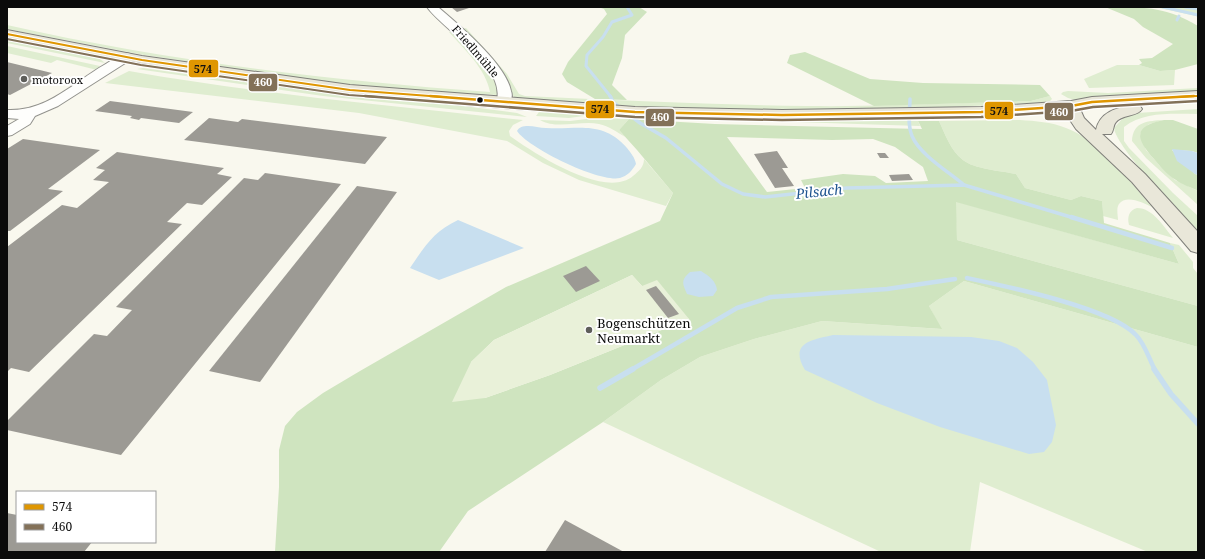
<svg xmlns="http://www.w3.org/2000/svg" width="1205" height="559" viewBox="0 0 1205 559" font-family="'Noto Serif',serif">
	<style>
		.green { fill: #dfedd0 }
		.forest { fill: #cfe4bf; fill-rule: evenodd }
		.pitch { fill: #e9f1d9 }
		.water { fill: #c8dfef }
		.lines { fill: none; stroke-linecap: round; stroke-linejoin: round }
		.stream-far3 { stroke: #c8dfef; stroke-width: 3 }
		.stream-far2 { stroke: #c8dfef; stroke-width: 3.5 }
		.stream-far1 { stroke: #c8dfef; stroke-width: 4.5 }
		.stream { stroke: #c8dfef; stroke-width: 5.5 }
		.building { fill: #9c9a94 }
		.minor-casing { stroke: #92928d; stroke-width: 2 }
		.primary-casing { stroke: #7f7f7a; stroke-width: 2 }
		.minor { fill: #fefefc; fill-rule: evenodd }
		.primary { fill: #e9e7d9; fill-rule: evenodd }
		.bus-1-far1-casing { stroke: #fff; stroke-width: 4 }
		.bus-1-casing { stroke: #fff; stroke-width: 5 }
		.bus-2-far1-casing { stroke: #fff; stroke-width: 4 }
		.bus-2-casing { stroke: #fff; stroke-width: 5 }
		.bus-1-far1 { stroke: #df9601; stroke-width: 2 }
		.bus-1 { stroke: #df9601; stroke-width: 2.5 }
		.bus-2-far1 { stroke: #837158; stroke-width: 2 }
		.bus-2 { stroke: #837158; stroke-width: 2.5 }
		.poi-dot { fill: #5e5e5a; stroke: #fff; stroke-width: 1.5 }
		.bus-dot { fill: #0b0b0b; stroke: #fff; stroke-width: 1.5 }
		.labels { text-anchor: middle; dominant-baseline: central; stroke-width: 4; stroke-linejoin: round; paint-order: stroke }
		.far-street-label { font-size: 11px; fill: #0b0b0b; stroke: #fff }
		.far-poi-label { font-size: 11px; fill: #0b0b0b; stroke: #fff; text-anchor: start }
		.poi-label { font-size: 13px; fill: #0b0b0b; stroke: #fff; text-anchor: start }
		.water-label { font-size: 14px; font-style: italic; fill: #205590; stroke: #fff }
		.line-badge { stroke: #fff; stroke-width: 1.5 }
		.badge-label { font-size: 11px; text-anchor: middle; font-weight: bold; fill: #fff }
		.pale-badge-label { font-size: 11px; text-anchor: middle; font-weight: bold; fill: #111 }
	</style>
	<rect width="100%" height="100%" fill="#f9f8ee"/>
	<g class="green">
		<polygon points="1155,7 1198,7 1198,17 1196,16"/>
		<path d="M 7,25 C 166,61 328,80 490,92 C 486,69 464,49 449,32 L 454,31 L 482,61 L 499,86 L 498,95 L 392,90 L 307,79 L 144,55 L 7,29 Z"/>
		<path d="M 466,28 L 507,74 L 519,94 L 525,96 C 619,100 713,105 807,106 C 881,107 956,103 1031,101 L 1050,96 L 1052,99 L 1049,102 C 1008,105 967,106 926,108 C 789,113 652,110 515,98 L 462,29 Z"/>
		<polygon points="7,39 100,59 105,63 7,43"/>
		<polygon points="7,46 100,66 97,70 57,60 51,63 7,53"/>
		<polygon points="1117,65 1139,65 1160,71 1175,70 1174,85 1089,88 1084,79"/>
		<polygon points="143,68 265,85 448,104 517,113 527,117 323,96 137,69"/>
		<path d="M 129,71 C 259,94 391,106 523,120 L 513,125 L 509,131 L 510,136 C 534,153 605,200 633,176 C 639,171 644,167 644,159 L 673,193 L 666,206 L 579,180 L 543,163 L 507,141 L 359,113 L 105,83 Z"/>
		<polygon points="1198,88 1198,93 1075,100 1068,98 1061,94 1063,92 1068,91 1108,93"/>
		<path d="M 1198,109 L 1198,114 C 1174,114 1144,111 1124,127 L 1124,141 L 1129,148 L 1173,193 L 1198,216 L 1198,232 C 1181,214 1117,149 1114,128 L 1124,117 L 1137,113 Z"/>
		<polygon points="550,111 674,117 775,120 782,122 591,115 569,118 536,116 539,112"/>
		<path d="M 594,118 L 629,119 L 619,130 L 625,137 C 617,132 609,126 599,124 C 581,120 557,130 540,120 L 570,121 Z"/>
		<polygon points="806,119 918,121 920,126 795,122 799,120"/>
		<path d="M 1020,120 C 1036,121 1051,122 1066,128 C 1098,139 1130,181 1152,207 C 1144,203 1126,194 1119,204 C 1116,208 1118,216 1118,220 L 1103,216 L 1102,201 L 1081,196 L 1071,200 L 1025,188 L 1016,174 C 1002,171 974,169 963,160 C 951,151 945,134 939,121 Z"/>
		<path d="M 1164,120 L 1149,124 L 1140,134 L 1146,150 L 1160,166 L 1175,180 L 1198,191 L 1198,205 L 1146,158 L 1132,141 C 1133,121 1148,121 1164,120 Z"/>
		<polygon points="955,201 1179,264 1170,243 1179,245 1193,262 1193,268 1198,274 1198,306 957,240"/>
		<path d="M 1137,208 C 1153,208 1164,227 1173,238 L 1129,225 C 1127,217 1129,210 1137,208 Z"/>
		<polygon points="964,281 1198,347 1198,552 1148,552 980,482 970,552 881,552 603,422 661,380 700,357 754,339 822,321 941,329 929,306"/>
	</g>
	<g class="forest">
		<polygon points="598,7 639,7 647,12 625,35 622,58 612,85 627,100 595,99 567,82 562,74 568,62 607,14 604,9"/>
		<path d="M 1105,7 C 1142,7 1165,6 1198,26 L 1198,64 L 1175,70 L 1160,71 L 1139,65 L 1142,63 L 1139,59 L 1152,58 L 1173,44 L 1143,27 L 1134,19 Z"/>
		<polygon points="805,52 870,79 923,83 1040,85 1050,96 1031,101 874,106 787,63 790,55"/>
		<path d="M 629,119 L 715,124 L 922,129 L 918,121 L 939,121 C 945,134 951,151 963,160 C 974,169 1002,171 1016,174 L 1025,188 L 1071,200 L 1081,196 L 1102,201 L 1104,223 L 1170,243 L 1179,264 L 956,202 L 957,240 L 1198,306 L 1198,347 L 964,281 L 929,306 L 942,329 L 822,321 L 754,339 L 700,357 L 661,380 L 603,422 L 468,511 L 439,552 L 275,552 L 279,487 L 279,450 L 285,426 L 297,412 L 323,393 L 360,371 L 506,287 L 660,221 L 673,193 L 637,150 L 619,130 ZM 727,137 L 832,140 L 873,139 L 895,147 L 923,167 L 928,181 L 886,183 L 875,176 L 843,174 L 801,180 L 805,188 L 767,192 ZM 632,275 L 642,286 L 689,319 L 550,375 L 485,398 L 471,362 L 494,340 Z"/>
		<path d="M 1164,120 L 1173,120 L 1198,129 L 1198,153 L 1192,151 L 1172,150 L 1195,174 L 1198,175 L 1198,191 C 1191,187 1182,185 1176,180 C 1167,175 1160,166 1154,159 C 1135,138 1133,126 1164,120 Z"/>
	</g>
	<polygon class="pitch" points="632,275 642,286 657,280 689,319 550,375 485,398 452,402 471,362 494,340"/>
	<g class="water">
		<path d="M 528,126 C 534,126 540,128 546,128 C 579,130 602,120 627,148 C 631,153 635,158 636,164 C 632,171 627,176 620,178 C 600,183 528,148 517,131 C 519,127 523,126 528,126 Z"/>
		<polygon points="1172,149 1192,151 1198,153 1198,175 1195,174 1177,161"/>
		<path d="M 458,220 L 524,248 L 439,280 L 410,268 C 425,246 433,232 458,220 Z"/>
		<path d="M 701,271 C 709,276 716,281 717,290 L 713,296 L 699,297 L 687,294 C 682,283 681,280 690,272 Z"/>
		<path d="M 833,335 L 971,337 L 999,341 L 1017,348 L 1033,362 L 1047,380 L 1056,425 L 1052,442 L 1044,452 L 1029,454 L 940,427 L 877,403 L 805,370 C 789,343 811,340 833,335 Z"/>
	</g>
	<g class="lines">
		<g class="stream-far3">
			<polyline points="1163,7 1198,15"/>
			<polyline points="1185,7 1198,9"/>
			<polyline points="1177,20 1179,16"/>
			<polyline points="611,97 586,66 587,55 603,37 612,22 632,15 627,7"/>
		</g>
		<g class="stream-far2">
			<polyline points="610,96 614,103 640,123 666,138 722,184 743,194 765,197 847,188 964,185 1074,218"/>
			<path d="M 910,99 C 910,111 907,125 912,136 C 920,155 949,172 964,185"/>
		</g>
		<g class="stream-far1">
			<polyline points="1071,217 1172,248"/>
			<path d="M 967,278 C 1005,286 1111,308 1136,335 C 1145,344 1149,359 1155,370"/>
			<polyline points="631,370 737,308 771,297 887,289 955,279"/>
		</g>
		<g class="stream">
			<polyline points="1154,369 1171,394 1198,424"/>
			<polyline points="600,388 633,369"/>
		</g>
	</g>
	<g class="building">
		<polygon points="451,7 468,7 469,8 457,12"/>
		<polygon points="7,62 52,73 10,95 7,94"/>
		<polygon points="110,101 193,112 179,123 141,118 139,120 130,118 132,116 95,111"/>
		<polygon points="209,118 238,122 242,119 387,137 365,164 184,140"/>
		<polygon points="23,139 100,150 48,189 63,191 10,231 7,231 7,149"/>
		<polygon points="777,151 788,168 782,168 794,186 775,188 754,154"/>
		<polygon points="117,152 224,168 217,174 232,177 202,205 187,203 167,222 182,224 29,372 11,368 7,372 7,247 62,205 77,208 109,182 93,180 105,170 96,168"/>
		<polygon points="877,153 885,153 889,158 880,158"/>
		<polygon points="265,173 341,184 121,455 7,430 7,421 94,334 107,336 132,310 116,307 244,178 258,180"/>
		<polygon points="909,174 913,180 892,181 889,175"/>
		<polygon points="357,186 397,192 260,382 209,371"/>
		<polygon points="586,266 600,281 576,292 563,276"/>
		<polygon points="656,286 679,314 668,318 646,290"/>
		<polygon points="7,513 17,515 17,542 92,542 84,552 7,552"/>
		<polygon points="565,520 624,552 545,552"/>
	</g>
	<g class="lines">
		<g class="minor-casing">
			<g id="minor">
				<path d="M 427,7 L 438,7 C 459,25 506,64 511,91 C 513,96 511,102 508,106 L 498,106 L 496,103 C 509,68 444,31 427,7 Z"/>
				<path d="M 126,53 L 130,54 L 132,57 L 130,60 L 58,106 L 35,116 L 30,124 L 12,135 L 7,136 L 7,126 L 19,119 L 7,118 L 7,110 C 46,112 73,83 104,65 C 111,61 118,55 126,53 Z"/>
			</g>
		</g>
		<g class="primary-casing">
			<path id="primary" d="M 7,30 L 142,56 L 350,85 L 635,107 L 782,110 L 981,107 L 1071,101 L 1092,97 L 1198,91 L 1198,101 L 1135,104 L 1140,106 L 1142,109 C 1137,117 1123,114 1116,122 C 1113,125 1114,130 1111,134 L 1102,134 L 1145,174 L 1198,232 L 1198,253 L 1191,251 L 1132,182 L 1076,129 L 1064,111 C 865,125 665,122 466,105 C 428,101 388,99 349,95 C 235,81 121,60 7,38 ZM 1132,105 C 1116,108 1100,112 1096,130 L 1084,118 L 1080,109 L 1092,107 Z"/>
		</g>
		<use href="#minor" class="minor"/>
		<use href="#primary" class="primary"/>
		<g class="bus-1-far1-casing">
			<g id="bus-1-far1">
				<polyline points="7,34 142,60 350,90 443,97"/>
				<polyline points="1177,97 1198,96"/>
			</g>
		</g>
		<g class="bus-1-casing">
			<polyline id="bus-1" points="430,96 635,112 782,115 981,112 1071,106 1092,102 1194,96"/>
		</g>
		<g class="bus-2-far1-casing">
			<polyline id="bus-2-far1" points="7,39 141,65 349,95 378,97"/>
		</g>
		<g class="bus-2-casing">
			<polyline id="bus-2" points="365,96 635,117 782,120 981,117 1071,111 1093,107 1198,101"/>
		</g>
		<use href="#bus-1-far1" class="bus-1-far1"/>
		<use href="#bus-1" class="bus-1"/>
		<use href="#bus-2-far1" class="bus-2-far1"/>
		<use href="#bus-2" class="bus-2"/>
	</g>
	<g class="poi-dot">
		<circle cx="24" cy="79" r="4"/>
		<circle cx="589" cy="330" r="4"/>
	</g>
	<circle class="bus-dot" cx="480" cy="100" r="3.5"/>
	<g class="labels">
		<g class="far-street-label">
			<text transform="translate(476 51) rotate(49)">Friedlmühle</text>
		</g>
		<g class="far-poi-label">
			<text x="32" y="79">motoroox</text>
		</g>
		<g class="poi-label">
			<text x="597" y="323">Bogenschützen<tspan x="597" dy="15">Neumarkt</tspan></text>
		</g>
		<g class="water-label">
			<text transform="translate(819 191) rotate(-6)">Pilsach</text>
		</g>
	</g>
	<g class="line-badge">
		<rect x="188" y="59" width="31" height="19" rx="4" fill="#df9601"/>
		<rect x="248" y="73" width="30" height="19" rx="4" fill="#837158"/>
		<rect x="585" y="100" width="30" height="19" rx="4" fill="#df9601"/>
		<rect x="984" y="101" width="30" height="19" rx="4" fill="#df9601"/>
		<rect x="1044" y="102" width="30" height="19" rx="4" fill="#837158"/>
		<rect x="645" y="108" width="30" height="19" rx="4" fill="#837158"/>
	</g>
	<g class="badge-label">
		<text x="263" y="86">460</text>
		<text x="1059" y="116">460</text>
		<text x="660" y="121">460</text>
	</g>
	<g class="pale-badge-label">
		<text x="203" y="73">574</text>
		<text x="600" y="113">574</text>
		<text x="999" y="115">574</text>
	</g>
	<rect width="1205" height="559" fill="none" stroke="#0b0b0b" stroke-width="16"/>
	<rect x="16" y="491" width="140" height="52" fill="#ffffff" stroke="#9d9d9d"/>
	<rect x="24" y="504" width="20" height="6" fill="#df9601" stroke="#9d9d9d"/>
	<text x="52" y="511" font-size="12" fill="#0b0b0b">574</text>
	<rect x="24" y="524" width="20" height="6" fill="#837158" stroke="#9d9d9d"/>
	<text x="52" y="531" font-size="12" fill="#0b0b0b">460</text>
</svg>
